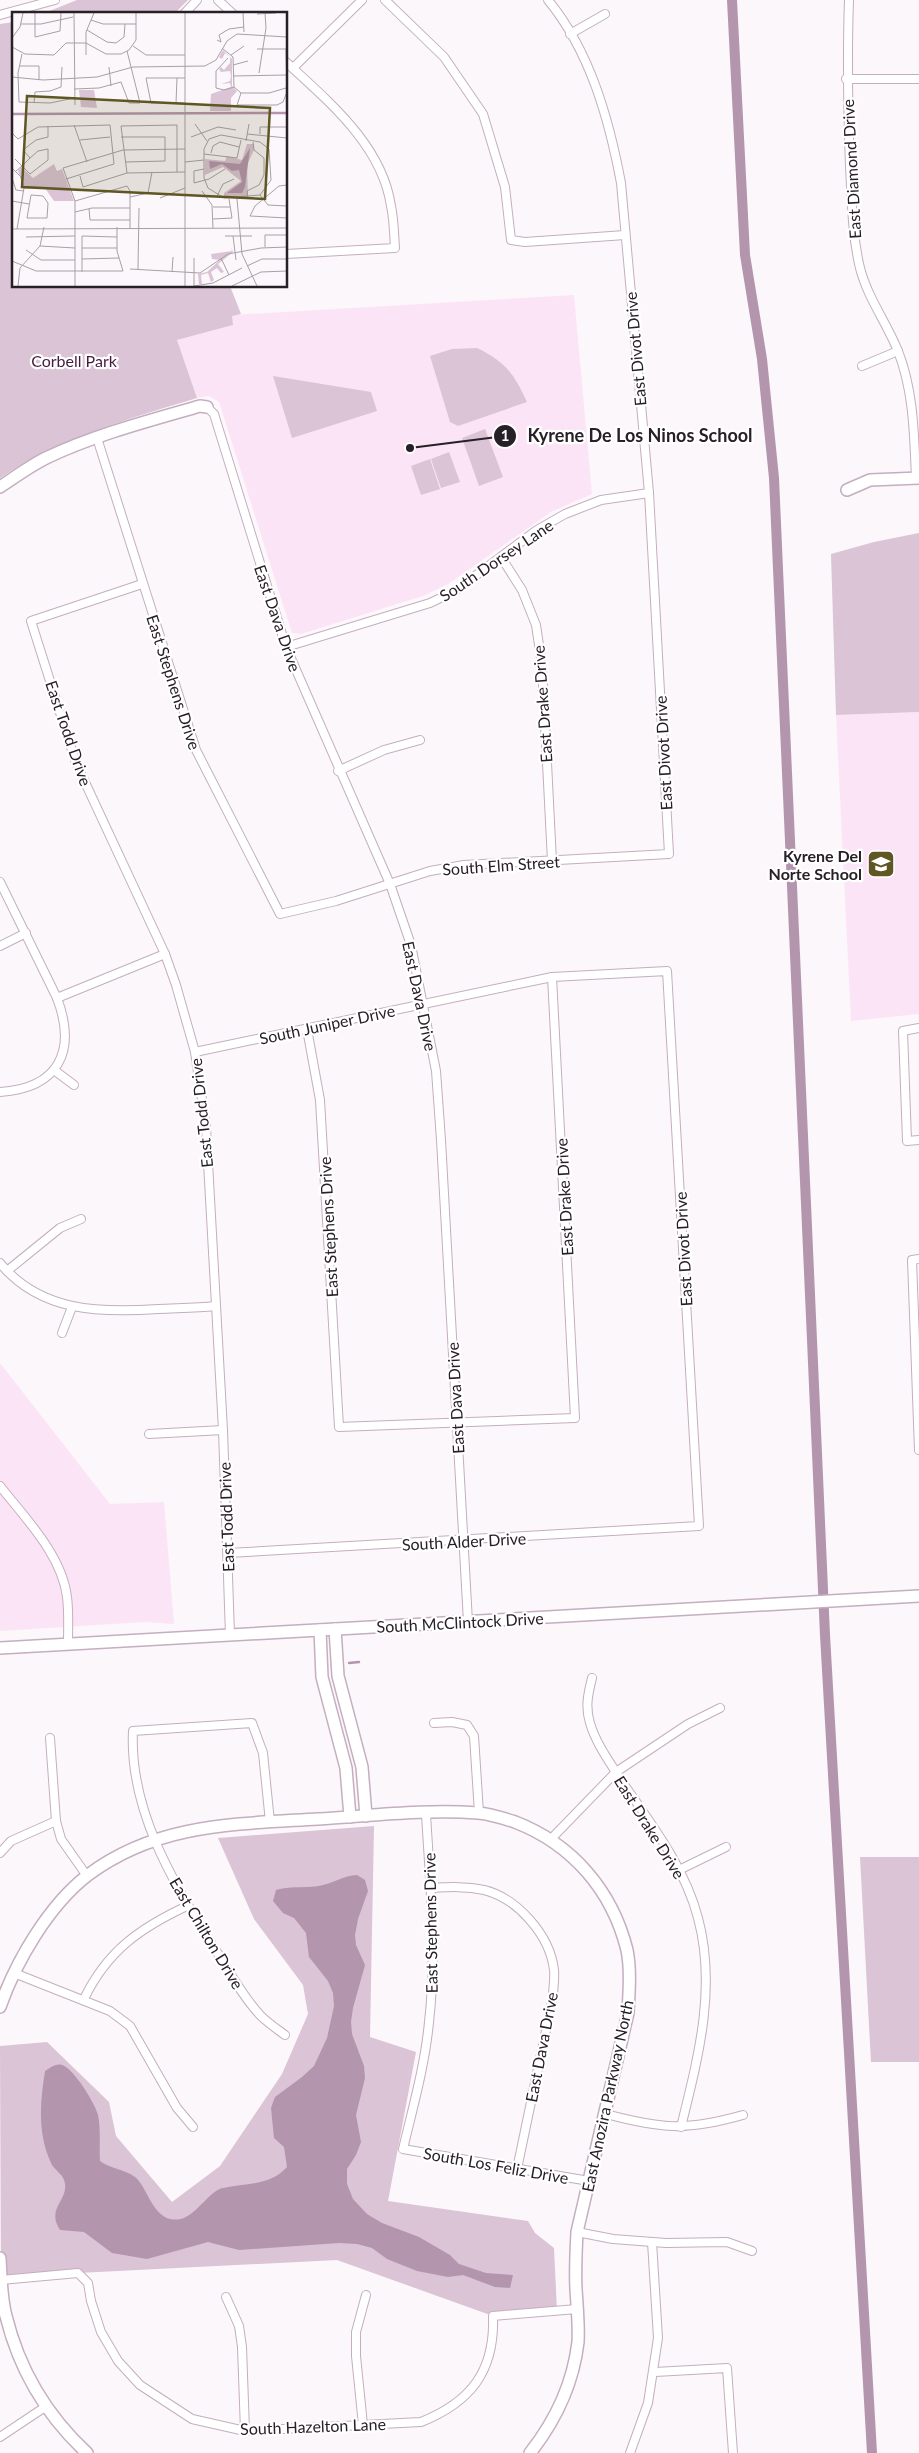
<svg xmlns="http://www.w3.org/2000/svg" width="919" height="2453" viewBox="0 0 919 2453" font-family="Lato,sans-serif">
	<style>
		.built { fill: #fce4f7 }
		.green { fill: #dac4d5 }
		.water { fill: #b495ae }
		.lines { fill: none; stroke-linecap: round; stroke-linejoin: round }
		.stream { stroke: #b495ae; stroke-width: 2.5 }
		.canal { stroke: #b495ae; stroke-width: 10 }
		.street-casing { stroke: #c4aec0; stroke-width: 10 }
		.secondary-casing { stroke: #c4aec0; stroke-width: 14 }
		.street { stroke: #fff; stroke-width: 8 }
		.secondary { stroke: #fff; stroke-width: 11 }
		.labels { text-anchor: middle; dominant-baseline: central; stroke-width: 4.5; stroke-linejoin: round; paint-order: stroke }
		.street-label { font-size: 16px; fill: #282027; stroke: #fff }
		.park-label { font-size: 16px; fill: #451c40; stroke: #fff }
		.poi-label { font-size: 16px; font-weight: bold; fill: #282027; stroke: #fff; text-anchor: end }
		.inset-river { fill: none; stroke: #b495ae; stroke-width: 2.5 }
		.inset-road { fill: none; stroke: #a7a1a6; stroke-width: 1 }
		.view { fill: #5f5623; fill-opacity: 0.15; stroke: #5f5623; stroke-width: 2.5 }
		.inset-edge { fill: none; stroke: #282027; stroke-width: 2.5 }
		.leader { fill: none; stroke: #282027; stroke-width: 2 }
		.callout-dot { fill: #282027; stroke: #fff; stroke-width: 2 }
		.mark-label { font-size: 15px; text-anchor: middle; font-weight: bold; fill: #fff }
		.callout-label { font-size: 18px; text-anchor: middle; font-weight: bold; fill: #282027; stroke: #fff; stroke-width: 4.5; stroke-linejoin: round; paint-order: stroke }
	</style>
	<rect width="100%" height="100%" fill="#fcf7fb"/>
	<g class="built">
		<polygon points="574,295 592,494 551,512 448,584 423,596 301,634 292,633 219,402 209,396 197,398 177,340 233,325 231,315"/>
		<polygon points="919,712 919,1014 851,1021 836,715"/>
		<polygon points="0,1363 110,1504 164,1502 174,1624 145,1622 0,1631"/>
	</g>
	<g class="green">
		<polygon points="77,0 188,0 174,14 42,14"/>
		<path d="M 14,22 L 14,286 L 230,286 L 241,314 L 232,316 L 233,325 L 177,340 L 197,398 C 128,419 60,438 0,478 L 0,24 Z"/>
		<path d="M 477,348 C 506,362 514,374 527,402 L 458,426 L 450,422 L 430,356 L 452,349 Z"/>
		<polygon points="273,376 371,392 377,411 292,438"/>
		<polygon points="485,429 503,477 479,486 462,438"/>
		<polygon points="449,452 460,482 441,488 431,459"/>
		<polygon points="430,459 440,489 421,495 411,466"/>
		<polygon points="919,533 919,712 836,715 831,554 874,542"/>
		<polygon points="374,1826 370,2037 416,2052 388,2201 528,2221 535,2233 554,2248 557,2311 493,2316 337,2260 78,2273 1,2280 0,2046 47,2042 109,2102 116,2136 172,2202 220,2166 282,2074 308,2014 303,1985 254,1919 218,1838"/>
		<polygon points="860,1857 919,1857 919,2062 871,2062"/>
	</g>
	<path class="water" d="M 357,1875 L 365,1880 L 368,1891 L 358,1919 L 355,1935 L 356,1945 L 365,1965 L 353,2008 L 351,2022 L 352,2034 L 364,2066 L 365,2078 L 356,2115 L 361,2142 L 356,2155 L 347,2169 L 347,2184 L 353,2199 L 367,2214 L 382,2223 L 419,2237 L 450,2255 L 459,2264 L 486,2273 L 513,2275 L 510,2288 L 495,2287 L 463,2275 L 448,2277 L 417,2271 L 387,2259 L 372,2248 L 357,2244 L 339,2243 L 239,2250 L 208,2242 L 147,2259 L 112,2253 L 84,2232 L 60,2230 C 45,2207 71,2200 64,2180 C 62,2174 55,2170 52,2165 C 37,2134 40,2103 45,2071 C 50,2068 56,2063 62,2065 C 74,2069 95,2103 98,2115 C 101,2129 99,2146 100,2161 C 111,2169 124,2169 135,2177 C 149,2188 154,2228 184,2218 C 197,2213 211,2190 223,2188 C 246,2183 270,2186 287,2167 L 284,2147 L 274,2138 L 271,2108 L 275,2097 L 302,2077 L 314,2066 L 327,2038 L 334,2006 L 333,1993 L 328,1981 L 309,1957 L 306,1933 L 294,1918 L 283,1913 L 273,1901 L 276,1890 C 293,1885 308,1889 323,1885 C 336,1882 343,1876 357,1875 Z"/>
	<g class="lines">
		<polyline class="stream" points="349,1663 359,1662"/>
		<polyline class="canal" points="732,0 745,255 762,359 774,478 825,1635 872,2453"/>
		<g class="street-casing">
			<g id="street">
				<polyline points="218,0 233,14"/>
				<polyline points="385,0 444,57 483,114 505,187 511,240 525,242 625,235"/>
				<path d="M 849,0 C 847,56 848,111 850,167 C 852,201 852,235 860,268 C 868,299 887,323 898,351 C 914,392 914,435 916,478"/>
				<polyline points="184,14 197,0"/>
				<polyline points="0,15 55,0"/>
				<polyline points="570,34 605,14"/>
				<path d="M 286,62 C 329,102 382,145 391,206 C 394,220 394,234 395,248 L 286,254"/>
				<polyline points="293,68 362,0"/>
				<polyline points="846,79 919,79"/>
				<polyline points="862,366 898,351"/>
				<polyline points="207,407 214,414 286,647 390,884 411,945 436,1071 441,1140 468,1622"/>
				<path d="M 97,438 L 196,750 L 280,914 L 336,901 L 430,871 L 464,865 L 669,854 L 649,493 L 621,183 C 609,119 590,51 548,0"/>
				<polyline points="501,557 522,590 536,625 542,665 552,861"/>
				<polyline points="142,584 31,621 76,763 165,954 176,985 195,1052 206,1127 223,1430 230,1635"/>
				<polyline points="286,647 430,603 455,591 537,530 565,514 601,500 649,493"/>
				<polyline points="338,771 384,750 420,740"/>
				<path d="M 0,882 L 57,998 C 77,1051 59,1088 0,1092"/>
				<polyline points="0,946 26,933"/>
				<polyline points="57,998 165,954"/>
				<polyline points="919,1028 903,1031 907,1141 919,1140"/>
				<polyline points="307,1029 320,1100 339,1427 575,1418 552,977"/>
				<polyline points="195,1052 552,977 667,971 699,1526 228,1553"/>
				<polyline points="54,1070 74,1085"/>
				<polyline points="919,1259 912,1260 919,1450"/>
				<path d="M 0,1263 C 40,1312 100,1313 158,1309 C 177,1308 196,1308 215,1306"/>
				<polyline points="7,1271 60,1228 81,1219"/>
				<polyline points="62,1333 72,1307"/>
				<polyline points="149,1434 223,1430"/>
				<path d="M 0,1486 C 25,1518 62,1555 67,1597 C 69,1613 68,1629 68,1644"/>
				<path d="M 592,1678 C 588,1694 585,1707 590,1723 C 596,1744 611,1764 623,1783 C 652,1825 685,1868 698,1918 C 717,1988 698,2058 681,2127"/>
				<polyline points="434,1723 452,1722 467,1725 474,1736 479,1813"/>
				<polyline points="50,1738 56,1821 61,1839 87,1876"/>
				<path d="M 426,1814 C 430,1883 437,1953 429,2022 C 425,2065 413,2107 403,2149 L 589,2181"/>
				<path d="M 270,1822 L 263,1753 L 252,1723 L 133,1731 C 129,1809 173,1883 213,1946 C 228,1969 242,1996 261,2016 C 268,2023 277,2029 285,2035"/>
				<polyline points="551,1839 616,1772 688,1724 720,1708"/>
				<polyline points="0,1853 11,1841 56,1821"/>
				<polyline points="679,1870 726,1847"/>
				<path d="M 430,1888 C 449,1887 466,1886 484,1890 C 517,1898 550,1935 554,1970 C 555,1978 553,1988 553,1997 L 517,2169"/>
				<polyline points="14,1973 110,2011 130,2026 177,2108 193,2127"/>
				<path d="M 84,1999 C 107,1951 140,1928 187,1906"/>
				<path d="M 606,2114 C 662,2129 686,2131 743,2115"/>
				<polyline points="577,2232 613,2239 666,2243 727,2242 752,2251"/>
				<path d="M 1,2280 L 78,2273 L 88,2283 L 91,2301 L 101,2332 L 118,2361 L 140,2385 L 192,2419 L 245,2431 L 421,2422 C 471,2402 495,2371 493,2316 L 577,2309"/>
				<polyline points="226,2297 239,2326 242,2347 245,2431"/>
				<polyline points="655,2372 727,2368 733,2453"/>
				<polyline points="363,2425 356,2356 356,2332 366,2295"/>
				<polyline points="0,2437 45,2407"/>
				<polyline points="630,2453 648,2403 658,2338 652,2242"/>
			</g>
		</g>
		<g class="secondary-casing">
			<g id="secondary">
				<path d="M 0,487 C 15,477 30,466 46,458 C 94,435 148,421 200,406 L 207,407"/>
				<polyline points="847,490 870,480 919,478"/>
				<polyline points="335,1629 338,1676 362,1767 366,1816"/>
				<polyline points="320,1630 322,1677 346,1768 350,1817"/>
				<polyline points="0,1648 919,1596"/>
				<path d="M 0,2007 C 16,1961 49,1905 88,1875 C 157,1823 236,1824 318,1819 C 370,1816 425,1809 478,1813 C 490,1814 503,1818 515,1822 C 572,1844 612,1890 627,1950 C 631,1970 629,1992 628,2013 L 577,2232 C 576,2251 575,2270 576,2289 C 577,2306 579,2325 578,2342 C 573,2385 556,2420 530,2453"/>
				<path d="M 0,2258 C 1,2277 1,2297 6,2316 C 19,2369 47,2416 87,2453"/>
			</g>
		</g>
		<use href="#street" class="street"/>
		<use href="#secondary" class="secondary"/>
	</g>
	<defs>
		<g id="school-square" transform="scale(1.4375)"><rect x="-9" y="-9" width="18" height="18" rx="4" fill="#5f5623" stroke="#fff"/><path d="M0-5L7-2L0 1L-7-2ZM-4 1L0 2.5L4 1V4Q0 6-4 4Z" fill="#fff"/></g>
	</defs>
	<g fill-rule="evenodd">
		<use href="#school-square" x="881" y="864"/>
	</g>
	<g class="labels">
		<g class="street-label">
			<text transform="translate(851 169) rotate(-93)">East Diamond Drive</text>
			<text transform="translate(635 349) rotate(-95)">East Divot Drive</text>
			<text transform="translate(496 560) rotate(-34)">South Dorsey Lane</text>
			<text transform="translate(278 618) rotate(71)">East Dava Drive</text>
			<text transform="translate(174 682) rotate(72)">East Stephens Drive</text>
			<text transform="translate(542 704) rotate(-94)">East Drake Drive</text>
			<text transform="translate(69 733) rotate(71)">East Todd Drive</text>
			<text transform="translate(663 753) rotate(-93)">East Divot Drive</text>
			<text transform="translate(501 865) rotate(-4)">South Elm Street</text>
			<text transform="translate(420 996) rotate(78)">East Dava Drive</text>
			<text transform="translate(327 1024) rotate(-12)">South Juniper Drive</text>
			<text transform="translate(201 1113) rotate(-96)">East Todd Drive</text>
			<text transform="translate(564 1197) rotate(-93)">East Drake Drive</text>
			<text transform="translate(328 1227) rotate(-93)">East Stephens Drive</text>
			<text transform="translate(683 1249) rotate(-93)">East Divot Drive</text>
			<text transform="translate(455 1398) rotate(-93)">East Dava Drive</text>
			<text transform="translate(226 1517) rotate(-92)">East Todd Drive</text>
			<text transform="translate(464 1541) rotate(-3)">South Alder Drive</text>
			<text transform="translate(460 1622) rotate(-3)">South McClintock Drive</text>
			<text transform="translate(650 1827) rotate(58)">East Drake Drive</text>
			<text transform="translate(430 1923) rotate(-91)">East Stephens Drive</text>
			<text transform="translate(207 1933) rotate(59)">East Chilton Drive</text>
			<text transform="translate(541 2047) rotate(-79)">East Dava Drive</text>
			<text transform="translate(607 2096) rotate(-78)">East Anozira Parkway North</text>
			<text transform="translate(496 2165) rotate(10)">South Los Feliz Drive</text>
			<text transform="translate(313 2426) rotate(-2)">South Hazelton Lane</text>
		</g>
		<g class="park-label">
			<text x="74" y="360">Corbell Park</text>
		</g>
		<g class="poi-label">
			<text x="862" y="855">Kyrene Del<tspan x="862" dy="18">Norte School</tspan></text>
		</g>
	</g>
	<g transform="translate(12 12)">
		<rect width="275" height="275" fill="#fcf7fb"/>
		<path d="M 211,38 L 220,47 L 220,74 L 225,79 L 219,86 L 219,99 L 198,99 L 199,82 L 219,75 L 218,71 L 209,72 L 218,69 L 219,64 L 218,59 L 209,60 L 207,57 L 209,55 L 212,58 L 218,51 L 218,45 L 213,41 L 210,47 L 207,45 ZM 67,78 L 82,78 L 85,96 L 69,95 ZM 235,132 L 242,132 L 242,138 L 235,153 L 236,186 L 212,186 L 212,181 L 229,169 L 211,155 L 193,163 L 193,147 L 213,149 L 215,144 L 230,148 ZM 42,152 L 45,159 L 50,157 L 62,189 L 42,189 L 33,176 L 12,177 L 6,159 L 9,155 L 21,166 ZM 219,235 L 221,240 L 206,252 L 212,260 L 209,261 L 205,256 L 199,260 L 202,268 L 199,270 L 196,261 L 189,263 L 190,272 L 187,272 L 186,262 L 195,260 L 208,248 L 200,247 L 199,242 L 220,239 Z" fill="#dac4d5"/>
		<path d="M 238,136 L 233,175 L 230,181 L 215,181 L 230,170 L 227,158 L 220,159 L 210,152 L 198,157 L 197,149 L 228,152 Z" fill="#b495ae"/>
		<path class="inset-river" d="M 0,102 L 275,101"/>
		<path class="inset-road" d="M 23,1 L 23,25 L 48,19 L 49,1M 62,1 L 63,93M 173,1 L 173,274M 231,1 L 232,20M 245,2 L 264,1M 79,8 L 91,12 L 124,12M 9,12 L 29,12 L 61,5M 75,18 L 95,30 L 104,31 L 112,25 L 113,12M 0,26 L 8,15 L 11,1M 205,28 L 209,30 L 207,23 L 217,17 L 232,15M 121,34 L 134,43 L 173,43M 0,35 L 13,42 L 42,43 L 54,31 L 74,31 L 94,42 L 109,42 L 117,38 L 124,28 L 124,1M 211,37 L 221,45 L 222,75 L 229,81M 245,37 L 274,37M 10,42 L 6,61 L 7,90 L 38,91 L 62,86M 74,43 L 74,20 L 82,1M 219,43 L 232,34M 216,46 L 204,59 L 204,76 L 212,78 L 222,75M 221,53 L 236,49M 8,54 L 27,54 L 27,68M 97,55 L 99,74M 247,61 L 254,16 L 253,1M 221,64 L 274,63M 0,65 L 31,68 L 85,65 L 121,55 L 193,54 L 204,48 L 215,29 L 225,22 L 275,25M 173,66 L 134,66 L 139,91 L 173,91M 62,77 L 87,76 L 109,70 L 117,91 L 128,91 L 115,39M 229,81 L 225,93 L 265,93 L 271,90 L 275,80 L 274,37M 229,81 L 257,81 L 274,76M 22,91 L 23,80 L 38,79 L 49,75 L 50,55M 164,91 L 165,66M 183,112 L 195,129M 62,113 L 75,150M 0,121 L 6,127 L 26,115 L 98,113 L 102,152 L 54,167M 235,122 L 275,126M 248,122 L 248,115 L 275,115M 209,123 L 248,130 L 257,137 L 259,168 L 248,183 L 212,186 L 196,176 L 192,166 L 192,137 L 197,127 ZM 109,125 L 153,125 L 153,149 L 113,150M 179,125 L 206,115 L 224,118M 68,128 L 98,125M 234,129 L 237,112M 199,141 L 201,134 L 208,130 L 227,135M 192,142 L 225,146 L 229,128M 18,146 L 11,138 L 24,128 L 36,125 L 36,114M 3,147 L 18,162 L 36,148 L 36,137 L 26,139 L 18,146 L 10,154 L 4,159M 173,150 L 192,148M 0,156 L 9,165 L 12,176 L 5,217M 192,157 L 182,159 L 182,171 L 197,167 L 213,157M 115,161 L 109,114 L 165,113 L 165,160M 68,164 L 71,175 L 115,161 L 173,160M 0,166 L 4,178 L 12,179M 275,173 L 267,174 L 243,194 L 238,204 L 275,206M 190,179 L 200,193 L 201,216M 19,183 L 31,184 L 36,191 L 35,206 L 15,206 ZM 248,183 L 256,193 L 275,194M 205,184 L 211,172 L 222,167M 118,185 L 136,181 L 140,160M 148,186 L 173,176M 236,186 L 235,179 L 247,173 L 252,163 L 252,146 L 242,138 L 241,130M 225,187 L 230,242 L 245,274M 0,189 L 17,192M 63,189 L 115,174 L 118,179 L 118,217M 201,195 L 218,195M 77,197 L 78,208 L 118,208M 63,200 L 80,196 L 118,196M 201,207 L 220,206 L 217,187M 0,217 L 275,216M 213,224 L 240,224M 221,224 L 224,248M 14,225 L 63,224M 28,234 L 63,236M 253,235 L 253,223 L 275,223M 70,236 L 105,236M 14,238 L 29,248 L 63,248M 182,246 L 182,274 L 201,271 L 230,256M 209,246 L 217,263M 70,247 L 107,246M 0,249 L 24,259 L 111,259 L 105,239 L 105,215M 235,254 L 250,247 L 275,247M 118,257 L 188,261 L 216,242 L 249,236 L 275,235M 126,257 L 127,196M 70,260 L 70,224 L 105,225M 160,260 L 161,245M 6,274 L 8,256 L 28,234 L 32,215M 63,274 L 63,189 L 51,156 L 111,138 L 173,137M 220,274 L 249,260 L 275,259"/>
		<path class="view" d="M 15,84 L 258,96 L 253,187 L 10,175 Z"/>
		<rect width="275" height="275" class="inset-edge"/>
	</g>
	<path class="leader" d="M410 448L505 436"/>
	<g class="callout-dot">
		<circle cx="410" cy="448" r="5"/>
		<circle cx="505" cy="436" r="12"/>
	</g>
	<g class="mark-label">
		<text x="505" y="441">1</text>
	</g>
	<g class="callout-label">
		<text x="640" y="442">Kyrene De Los Ninos School</text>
	</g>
</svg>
